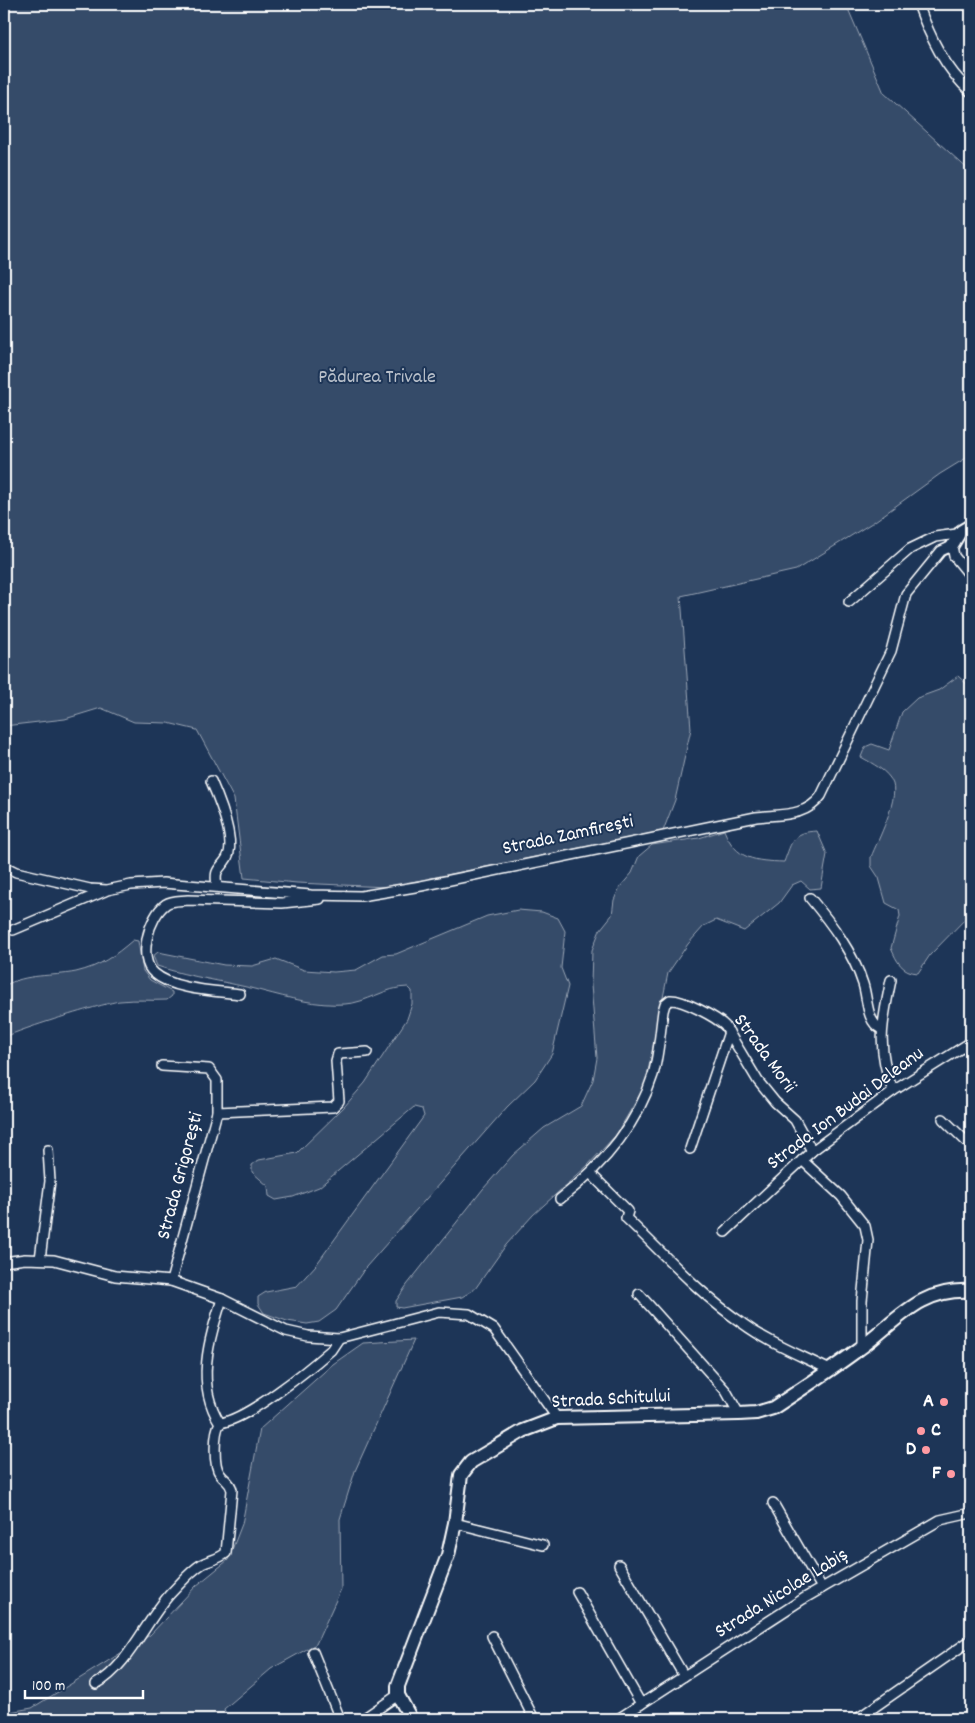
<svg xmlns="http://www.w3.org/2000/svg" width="975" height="1723" viewBox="0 0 975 1723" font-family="Dekko,sans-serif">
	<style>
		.green { fill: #364b69; stroke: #9aa5b4 }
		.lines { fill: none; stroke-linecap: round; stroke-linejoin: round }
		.minor-casing { stroke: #fff; stroke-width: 12 }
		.tertiary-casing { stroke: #fff; stroke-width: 15 }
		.secondary-casing { stroke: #fff; stroke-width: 16 }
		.minor { stroke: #1d3557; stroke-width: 9 }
		.tertiary { stroke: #1d3557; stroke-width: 11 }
		.secondary { stroke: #1d3557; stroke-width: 12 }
		.poi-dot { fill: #ff9aa2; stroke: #1d3557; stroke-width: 2 }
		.labels { text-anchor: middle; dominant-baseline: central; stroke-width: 4; stroke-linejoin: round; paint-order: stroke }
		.park-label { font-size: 20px; fill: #b9c0ca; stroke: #1d3557 }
		.street-label { font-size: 20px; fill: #fff; stroke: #1d3557 }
		.poi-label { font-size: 20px; font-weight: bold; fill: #fff; stroke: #1d3557; text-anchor: end }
	</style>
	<rect width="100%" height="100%" fill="#1d3557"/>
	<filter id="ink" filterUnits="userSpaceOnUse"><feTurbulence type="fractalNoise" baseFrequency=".02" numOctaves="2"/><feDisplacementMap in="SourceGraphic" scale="10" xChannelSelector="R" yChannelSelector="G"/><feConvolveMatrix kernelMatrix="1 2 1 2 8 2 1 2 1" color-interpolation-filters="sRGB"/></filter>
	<g filter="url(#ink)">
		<g class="green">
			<polygon points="4,4 846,4 884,93 971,172 971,455 940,474 875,521 796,570 681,596 691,729 675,800 663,831 387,887 297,883 244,878 234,799 197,730 168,723 134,722 101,708 65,719 4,726"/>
			<path d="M 958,676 L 971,688 L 971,913 L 930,955 L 918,973 C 902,972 897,962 891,948 L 900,916 L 899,910 L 886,903 L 879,878 L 871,866 L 871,857 C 878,840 898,801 893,784 C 889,771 871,763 861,757 L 865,747 L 872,744 L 889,750 L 902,712 L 917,698 L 939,690 Z"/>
			<path d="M 724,830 C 736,860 755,861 784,862 C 792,841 792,832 817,831 L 827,854 L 821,888 L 810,889 L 801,881 L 792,885 L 779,903 L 744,931 L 716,920 L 704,926 L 688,944 L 668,973 L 645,1086 L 616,1135 L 587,1166 L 533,1215 L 506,1245 L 475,1289 L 462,1297 L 402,1308 L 396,1307 L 396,1301 L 407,1285 L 483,1189 L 513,1155 L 544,1128 L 581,1106 L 593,1080 L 597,1058 L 591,985 L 592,950 L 600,930 L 612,915 L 614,900 L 620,887 L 632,873 L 639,856 L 652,845 L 699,838 Z"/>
			<path d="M 518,910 L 542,912 L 558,918 L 565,931 L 561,968 L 568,986 L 552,1054 L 535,1080 L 507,1107 L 366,1267 L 336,1310 L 319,1322 L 307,1324 L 287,1321 L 264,1313 L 258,1304 L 258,1297 L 266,1292 L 297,1286 L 316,1265 L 424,1116 L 422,1109 L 414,1107 L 319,1187 L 293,1197 L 276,1200 L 269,1196 L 268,1186 L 252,1172 L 252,1165 L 259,1160 L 297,1153 L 344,1107 L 365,1083 L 407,1019 L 412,1004 L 412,991 L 408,987 C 385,987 367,1003 345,1004 C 317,1006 289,998 262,991 C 226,981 192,978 157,966 L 153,956 L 158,952 L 224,965 L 252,966 L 276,959 L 304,970 L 334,972 L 356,970 L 383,955 L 396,954 L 487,916 Z"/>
			<path d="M 133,940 L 138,941 L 143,971 L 150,980 L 172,992 L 172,996 L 167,1000 C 151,1001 136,999 120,1001 C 108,1002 10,1032 4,1038 L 4,986 C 27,973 51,977 76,972 C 101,966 114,956 133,940 Z"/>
			<polygon points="414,1340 355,1471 340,1519 341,1589 316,1644 271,1669 224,1709 228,1719 4,1719 4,1713 32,1708 150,1635 196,1586 228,1560 242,1524 260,1429 333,1364 363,1343"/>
		</g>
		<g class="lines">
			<g class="minor-casing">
				<g id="minor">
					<path d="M 918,4 C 930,37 945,69 971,92"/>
					<polyline points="849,602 910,549 935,537 957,534"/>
					<path d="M 211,781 C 218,797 237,841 227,858 C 219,871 214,868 217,886"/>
					<path d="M 4,866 L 16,872 L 90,889 L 107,890 L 131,885 L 163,883 L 311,895 L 361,896 L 421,886 L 756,817 C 781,814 806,817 821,796 L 891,651 L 906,594 L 941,551 L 952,546 L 954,556 L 971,577"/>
					<path d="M 810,898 C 831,923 853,952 863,984 C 868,999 866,1021 881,1029"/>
					<polyline points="13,930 105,891"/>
					<path d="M 891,980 C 882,1023 876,1047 893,1091"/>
					<path d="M 240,994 C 215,991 173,990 154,973 C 137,959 149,916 166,904 C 172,900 181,901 188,900 L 282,903 L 320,899"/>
					<polyline points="162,1066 209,1069 217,1080 217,1112 171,1281"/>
					<polyline points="217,1112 333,1107 339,1101 336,1061 338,1054 367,1052"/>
					<polyline points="943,1119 971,1146"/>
					<polyline points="690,1149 729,1032"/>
					<polyline points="802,1160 841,1196 865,1226 868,1240 862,1301 862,1347"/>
					<path d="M 591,1174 L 628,1211 L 626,1218 C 663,1253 699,1294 742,1323 C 769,1343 800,1355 830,1370"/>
					<path d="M 560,1199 C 601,1167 637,1126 653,1075 C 659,1054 660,1032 663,1011 L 665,1004 L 670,1000 C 682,999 716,1017 725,1026 L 758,1081 L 775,1102 L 795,1120 L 812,1151"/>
					<polyline points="725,1232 812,1151 893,1091 971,1042"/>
					<polyline points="40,1259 50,1181 48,1150"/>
					<polyline points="4,1262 25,1259 54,1260 115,1276 171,1281 222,1299 286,1331 308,1336 339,1338 439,1312 469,1314 494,1329 557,1418"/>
					<polyline points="639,1294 726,1391 739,1414"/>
					<path d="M 220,1423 C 195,1384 209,1340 222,1299"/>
					<polyline points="773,1503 822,1588"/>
					<polyline points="455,1523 543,1545"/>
					<polyline points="619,1565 684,1676"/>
					<polyline points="577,1592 641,1704"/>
					<polyline points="492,1636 534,1719"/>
					<polyline points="313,1652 340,1719"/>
					<path d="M 96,1684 C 128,1667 146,1620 171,1593 C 180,1584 190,1571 202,1564 C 210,1560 219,1559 226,1553 L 232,1490 C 230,1481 225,1481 220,1474 C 213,1465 214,1432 220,1423 C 248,1419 308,1370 331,1350 L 339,1338"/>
					<polyline points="363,1719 398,1695"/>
					<polyline points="618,1719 803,1599 940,1520 971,1513"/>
					<polyline points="857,1719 971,1640"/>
				</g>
			</g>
			<g class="tertiary-casing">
				<polyline id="tertiary" points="952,546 961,531 971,525"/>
			</g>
			<g class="secondary-casing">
				<path id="secondary" d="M 411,1719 L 398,1695 L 398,1686 L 448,1555 L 455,1523 L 461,1475 L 471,1462 L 523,1431 L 557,1418 L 739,1414 L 756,1413 L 773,1408 C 802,1389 831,1370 859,1349 C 897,1322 918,1288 971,1291"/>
			</g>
			<use href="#minor" class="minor"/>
			<use href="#tertiary" class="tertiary"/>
			<use href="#secondary" class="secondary"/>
		</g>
	</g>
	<g class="poi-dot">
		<circle cx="944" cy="1402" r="5"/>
		<circle cx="921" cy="1431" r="5"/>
		<circle cx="926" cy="1450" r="5"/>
		<circle cx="951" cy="1474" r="5"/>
	</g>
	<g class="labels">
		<g class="park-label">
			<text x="377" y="378">Pădurea Trivale</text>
		</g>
		<g class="street-label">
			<text transform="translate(568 836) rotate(-12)">Strada Zamfirești</text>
			<text transform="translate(764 1054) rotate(54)">Strada Morii</text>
			<text transform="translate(846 1109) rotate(-37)">Strada Ion Budai Deleanu</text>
			<text transform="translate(181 1176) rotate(-75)">Strada Grigorești</text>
			<text transform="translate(611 1400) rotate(-3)">Strada Schitului</text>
			<text transform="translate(782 1594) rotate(-32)">Strada Nicolae Labiș</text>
		</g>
		<g class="poi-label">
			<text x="934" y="1402">A</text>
			<text x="931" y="1431" text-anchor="start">C</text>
			<text x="916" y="1450">D</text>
			<text x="941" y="1474">F</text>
		</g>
	</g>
	<rect width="975" height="1723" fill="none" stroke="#1d3557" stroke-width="20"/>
	<rect x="10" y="10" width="955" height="1703" fill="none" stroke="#fff" stroke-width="2" filter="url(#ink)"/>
	<path d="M25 1690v8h118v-8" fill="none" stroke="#ffffff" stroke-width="2.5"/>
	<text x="32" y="1690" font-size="15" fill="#ffffff" stroke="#1d3557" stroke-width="4" paint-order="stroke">100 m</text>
</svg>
